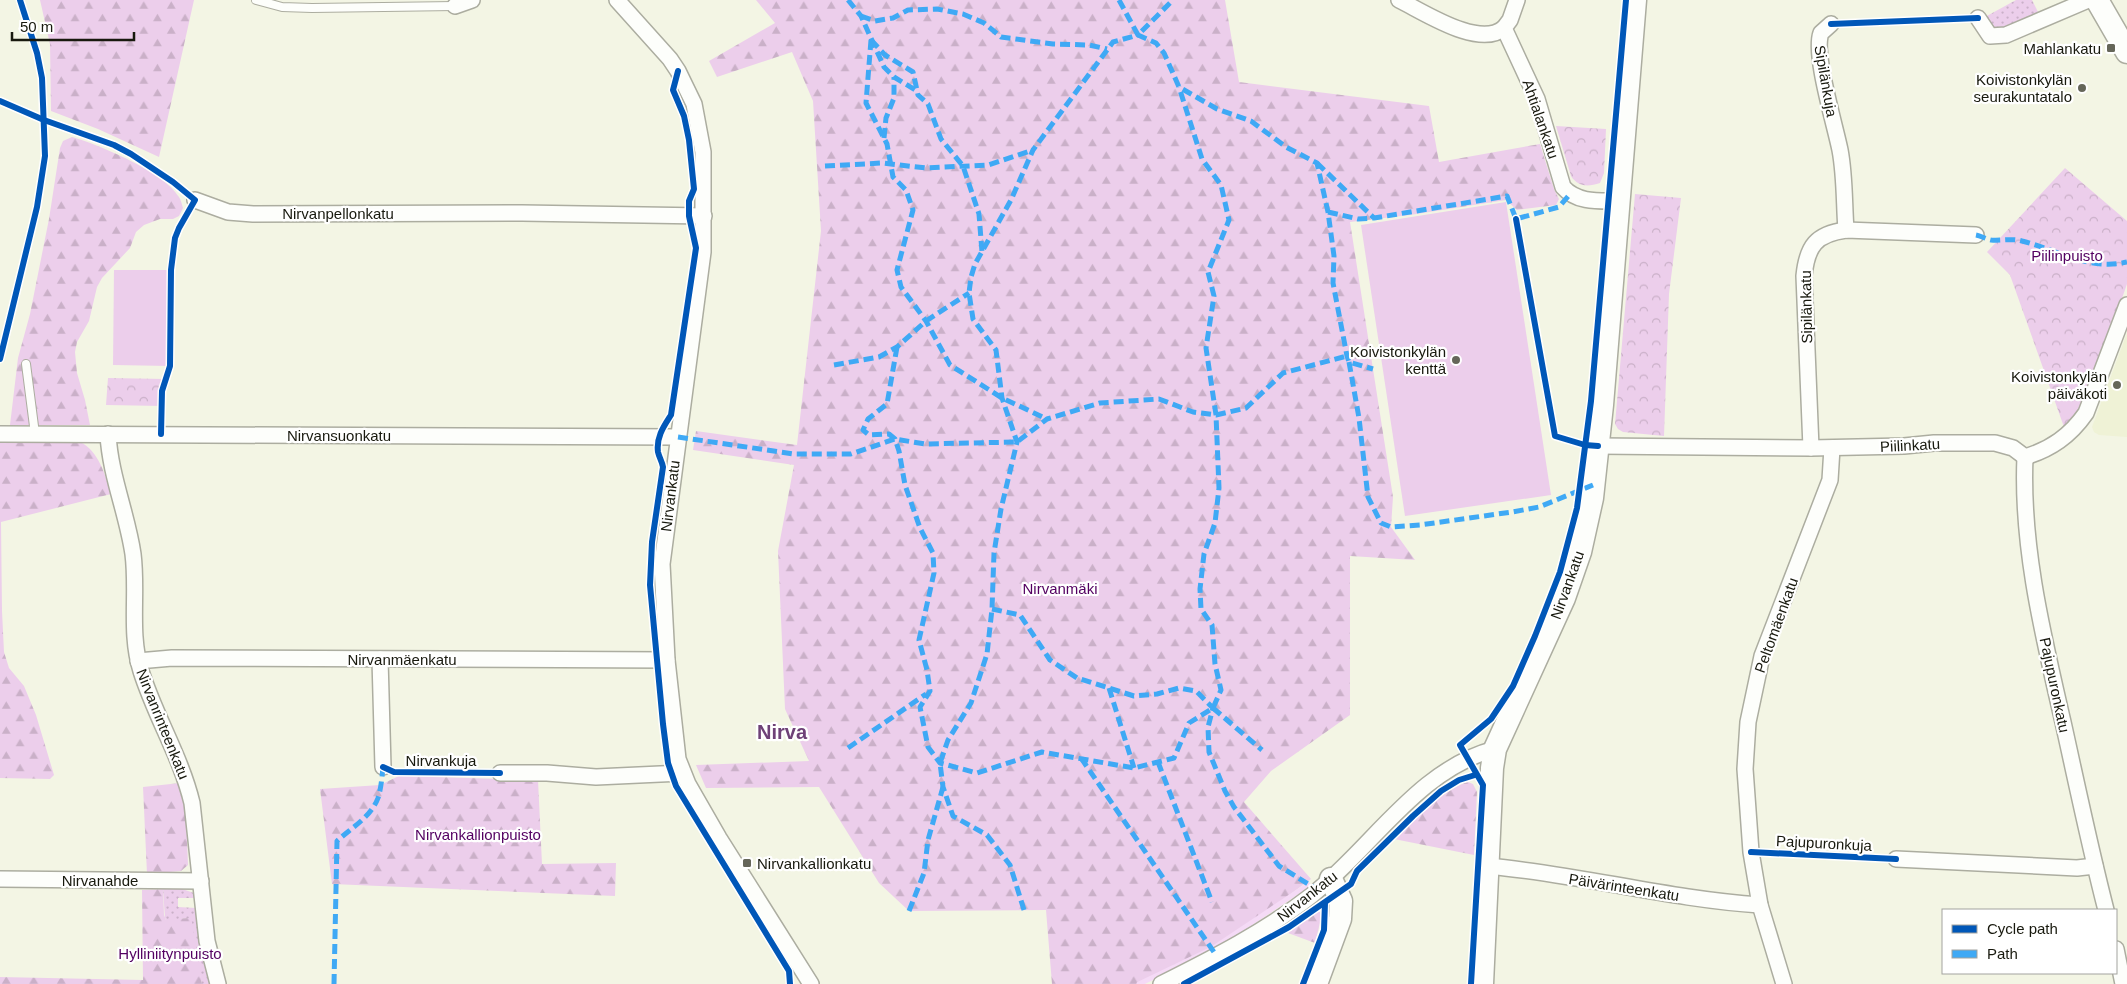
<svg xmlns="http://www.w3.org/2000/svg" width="2127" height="984" viewBox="0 0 2127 984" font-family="Helvetica,sans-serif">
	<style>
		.built { fill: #eff2d6 }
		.grass { fill: url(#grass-dots) }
		.forest { fill: url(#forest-firs) }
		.park { fill: url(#park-crowns) }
		.pitch { fill: #ecceeb }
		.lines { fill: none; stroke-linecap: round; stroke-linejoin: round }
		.stream { stroke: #f5daf6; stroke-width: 5 }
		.lane-casing { stroke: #acada0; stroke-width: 10 }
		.street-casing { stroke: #acada0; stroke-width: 18 }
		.secondary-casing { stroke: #acada0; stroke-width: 25 }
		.lane { stroke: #fdfefb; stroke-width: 8 }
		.street { stroke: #fdfefb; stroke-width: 15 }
		.secondary { stroke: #fdfefb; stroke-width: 22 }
		.quiet { stroke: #3fa9f5; stroke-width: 5; stroke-dasharray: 10 5; stroke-linecap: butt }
		.cycleway-casing { stroke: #fff; stroke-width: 9 }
		.cycleway { stroke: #0057b8; stroke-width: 6 }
		.poi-dot { fill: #656659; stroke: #fff; stroke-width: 2 }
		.labels { text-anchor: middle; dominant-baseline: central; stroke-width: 4.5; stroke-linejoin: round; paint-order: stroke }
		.poi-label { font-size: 15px; fill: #18190e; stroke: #fff; text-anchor: end }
		.street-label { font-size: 15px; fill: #18190e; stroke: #fff }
		.park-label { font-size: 15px; fill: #530061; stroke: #fff }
		.district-label { font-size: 20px; font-weight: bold; fill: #6e4177; stroke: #fff }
	</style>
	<defs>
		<pattern id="grass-dots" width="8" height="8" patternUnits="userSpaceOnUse" patternTransform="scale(1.25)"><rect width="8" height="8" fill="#ecceeb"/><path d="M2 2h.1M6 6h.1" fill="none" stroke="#cab0c8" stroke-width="1.8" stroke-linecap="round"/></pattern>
		<pattern id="forest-firs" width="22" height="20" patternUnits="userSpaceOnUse" patternTransform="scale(1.25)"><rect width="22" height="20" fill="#ecceeb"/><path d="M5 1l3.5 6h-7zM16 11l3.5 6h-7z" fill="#cab0c8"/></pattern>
		<pattern id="park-crowns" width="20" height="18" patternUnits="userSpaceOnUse" patternTransform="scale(1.25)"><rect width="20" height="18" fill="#ecceeb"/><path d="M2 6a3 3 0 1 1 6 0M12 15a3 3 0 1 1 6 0" fill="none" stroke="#cab0c8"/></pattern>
	</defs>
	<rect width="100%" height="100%" fill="#f3f5e4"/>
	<polygon class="built" points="2127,333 2127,437 2099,435 2094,432 2092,427"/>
	<g class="grass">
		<polygon points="2016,0 2032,0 2039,14 2003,31 1994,30 1985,17"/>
		<polygon points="163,889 182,889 194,893 194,898 178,898 178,907 196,908 201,945 210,984 202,984 188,918 167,921 165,918"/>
	</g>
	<g class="forest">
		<polygon points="40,0 194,0 159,157 98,129 51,111 50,44"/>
		<polygon points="756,0 1225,0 1239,82 1429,106 1439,162 1540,144 1554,189 1559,199 1556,205 1517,210 1506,200 1410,215 1350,222 1393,497 1391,527 1415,560 1350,556 1350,715 1271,771 1244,802 1311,879 1224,943 1143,984 1052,984 1046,910 909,911 879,883 819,787 706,788 696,765 809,761 785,709 778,551 794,465 693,450 696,431 797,445 821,231 813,101 792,52 717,77 709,61 775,23"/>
		<path d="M 72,137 C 100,145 164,172 179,197 C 181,200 182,205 183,208 L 179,216 L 173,219 L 160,219 L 144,225 L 136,232 L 130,248 L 102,278 L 97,287 L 89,321 L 77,342 L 75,352 L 77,373 L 85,400 L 90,425 L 10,425 L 18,358 L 30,314 L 49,219 L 60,148 L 63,141 Z"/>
		<path d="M 18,440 L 80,442 C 99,451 105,475 111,494 L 1,522 L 2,611 L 4,652 L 9,668 L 24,686 L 36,715 L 54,775 L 50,779 L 0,778 L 0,443 Z"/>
		<polygon points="399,776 538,780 542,864 616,863 615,896 332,884 320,789 380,785"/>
		<path d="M 1468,782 L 1473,784 L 1477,792 L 1474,855 L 1394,839 C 1413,821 1443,789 1468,782 Z"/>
		<polygon points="180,783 186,814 188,865 181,871 147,874 143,787"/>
		<polygon points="163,889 164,915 166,920 188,918 192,922 202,984 0,984 0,977 143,980 142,890"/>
		<polygon points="1317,912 1320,912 1322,915 1315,943 1288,933"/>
	</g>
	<g class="park">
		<path d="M 1556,126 L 1606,129 L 1604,173 L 1600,183 C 1588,187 1578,187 1571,176 Z"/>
		<polygon points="2065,168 2127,221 2127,284 2096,373 2081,406 2064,427 2010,275 1987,252"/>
		<polygon points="1635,194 1681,198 1669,294 1664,436 1623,432 1618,429 1615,424"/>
		<polygon points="108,378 166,379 162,392 162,406 106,405"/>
	</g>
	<g class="pitch">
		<polygon points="1506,202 1551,495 1405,516 1361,225"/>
		<polygon points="114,270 171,270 170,366 113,365"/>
	</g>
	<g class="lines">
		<polyline class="stream" points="1139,984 1212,949 1308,885"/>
		<g class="lane-casing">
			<g id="lane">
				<polyline points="256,0 282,7 312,8 455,6"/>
				<polyline points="26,364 35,434"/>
			</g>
		</g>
		<g class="street-casing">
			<g id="street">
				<polyline points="617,0 670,59 678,71 694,104 703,152 703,252 662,564 667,660 678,759 688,784 719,838 811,984"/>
				<path d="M 1399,0 C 1424,12 1479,49 1504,28"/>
				<path d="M 1517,0 L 1510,20 L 1504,28 L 1537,99 L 1563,187 C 1577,203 1599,201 1618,201"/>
				<polyline points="455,6 472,0"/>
				<polyline points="1978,18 1990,36 2006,35 2088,0"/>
				<path d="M 1831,24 L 1821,33 C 1813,53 1835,125 1840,150 C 1845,176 1844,204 1846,230"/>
				<polyline points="195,200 228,212 253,214 522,213 704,216"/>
				<polyline points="0,434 678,437"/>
				<path d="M 108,434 C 110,475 127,513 133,554 C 138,593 129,633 141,671 C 155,716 181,757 192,803 L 207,941 L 218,984"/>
				<path d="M 1598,446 L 1811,448 L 1904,446 L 1934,443 L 1995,443 L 2013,448 L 2025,457 C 2051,449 2070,436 2086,413 L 2127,305"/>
				<path d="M 1811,448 L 1804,276 C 1807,246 1816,234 1846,230 L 1976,235"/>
				<path d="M 2025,457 C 2021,546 2043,635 2063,722 C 2077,785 2090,848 2106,910"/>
				<polyline points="380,659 383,767"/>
				<polyline points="138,661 172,658 667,660"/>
				<polyline points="500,773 547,773 596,777 682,773"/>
				<polyline points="1896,859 2077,868 2095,866"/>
				<path d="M 1487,866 C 1579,874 1668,899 1760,905"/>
				<polyline points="0,879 201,881"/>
				<polyline points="2116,949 2123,984"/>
				<path d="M 1161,984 C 1213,958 1266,931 1312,895 C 1372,848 1418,769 1495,749"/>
				<polyline points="1784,984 1760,905 1751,852 1745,769 1748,722 1762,656 1830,480 1832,448"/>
			</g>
		</g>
		<g class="secondary-casing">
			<g id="secondary">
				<polyline points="2097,0 2127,52"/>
				<polyline points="1316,984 1340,919 1341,901 1331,879"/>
				<polyline points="1482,984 1492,768 1495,749 1564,598 1580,552 1592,498 1602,405 1635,0"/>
			</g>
		</g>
		<use href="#lane" class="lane"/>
		<use href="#street" class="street"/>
		<use href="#secondary" class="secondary"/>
		<g class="quiet">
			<polyline points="848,0 861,16 884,67 894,77 917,91"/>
			<polyline points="1119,0 1138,35 1173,0"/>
			<polyline points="861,16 875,21 893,18 908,10 937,9 963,14 984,23 1001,37 1053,44 1089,45 1107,49"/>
			<polyline points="871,40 866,103 887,144 893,177 906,190 913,210 897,270 901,287 926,321 950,365 1002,398 1047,419"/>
			<polyline points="871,40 885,55 913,72 918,95 928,104 941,139 963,166 979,214 982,252"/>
			<polyline points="884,138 886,118 894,98 894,77"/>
			<polyline points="1317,163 1374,218"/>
			<polyline points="825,166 882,163 926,168 988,165 1033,150"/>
			<polyline points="1328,212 1358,219 1374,218 1507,196 1516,219 1559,207 1570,194"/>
			<path d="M 1976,235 C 1981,236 1986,239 1991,240 C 2001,241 2012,238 2022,241 C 2057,250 2090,271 2127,262"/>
			<polyline points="897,347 887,404 868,419 863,430 869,435 889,434 895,439 899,451 905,485 920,528 933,553 934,573 919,640 927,670 930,691 920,707 928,747 940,763 977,773 1042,752 1134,768 1174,758 1189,723 1213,708 1221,690 1215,664 1212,625 1201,609 1200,589 1204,554 1215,523 1219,488 1216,415 1206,348 1214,296 1208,272 1229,220 1221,185 1202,159 1179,87"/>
			<polyline points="1349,362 1359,418 1368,497 1381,523 1391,527 1420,525 1512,512 1539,507 1593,485"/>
			<polyline points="834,365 879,357 897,347 926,321 969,293"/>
			<polyline points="678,437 794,454 851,454 895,439 925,444 1017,442 1047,419 1100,403 1159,399 1193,412 1216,415 1246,408 1283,373 1347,356"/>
			<polyline points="992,609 1020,615 1050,660 1077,678 1134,696 1157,694 1179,688 1196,691 1213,708 1208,727 1209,752 1225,791 1234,807 1279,866 1318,890"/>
			<polyline points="1109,688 1134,768"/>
			<polyline points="1213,708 1262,750"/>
			<polyline points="848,748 926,694"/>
			<polyline points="1081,758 1216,955"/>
			<polyline points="1158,762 1212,902"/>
			<polyline points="1024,910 1010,865 987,835 953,816 943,787 940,763 948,740 971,703 987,654 992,609 994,553 1001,509 1017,442 1002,398 996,350 973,319 969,293 971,277 975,264 1011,200 1033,150 1113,42 1138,35 1156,43 1164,53 1179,87 1217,109 1251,121 1286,147 1317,163 1328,212 1334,256 1333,283 1347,356 1349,362 1373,369"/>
			<polyline points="909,911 924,873 928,840 943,787"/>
			<path d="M 334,984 L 337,841 C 351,828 371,817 378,798 C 381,789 382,777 383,767"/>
		</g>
		<g class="cycleway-casing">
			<g id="cycleway">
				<polyline points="1831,24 1978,18"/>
				<path d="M 678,71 L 673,90 L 684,116 L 689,140 L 694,189 L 689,201 L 689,216 L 696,248 L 671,415 C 664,426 656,437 658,452 C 659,457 662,461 663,467 L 652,542 L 650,585 L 663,724 L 668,763 L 676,786 L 789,971 L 790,984"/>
				<polyline points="0,101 44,120 114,145 131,154 173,182 195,200 179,228 175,238 171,270 170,366 162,391 161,434"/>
				<polyline points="1516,219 1555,436 1585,445 1598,446"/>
				<polyline points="0,359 37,207 45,156 42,78 37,53 20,0"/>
				<polyline points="383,767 394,772 500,773"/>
				<polyline points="1751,852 1896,859"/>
				<polyline points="1184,984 1289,927 1351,884 1357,871 1413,816 1441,791 1459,780 1475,775"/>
				<polyline points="1303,984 1324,930 1325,903"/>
				<polyline points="1471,984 1483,785 1460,745 1491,719 1513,686 1535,636 1560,572 1577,508 1591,401 1626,0"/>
			</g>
		</g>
		<use href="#cycleway" class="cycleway"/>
	</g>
	<g class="poi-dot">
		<rect x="2106" y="43" width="10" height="10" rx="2.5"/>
		<circle cx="2082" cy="88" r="5"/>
		<circle cx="1456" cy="360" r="5"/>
		<circle cx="2117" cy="385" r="5"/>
		<rect x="742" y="858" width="10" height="10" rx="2.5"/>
	</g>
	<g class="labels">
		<g class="poi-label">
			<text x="2101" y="48">Mahlankatu</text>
			<text x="2072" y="79">Koivistonkylän<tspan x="2072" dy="17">seurakuntatalo</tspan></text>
			<text x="1446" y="351">Koivistonkylän<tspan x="1446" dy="17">kenttä</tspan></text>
			<text x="2107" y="376">Koivistonkylän<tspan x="2107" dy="17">päiväkoti</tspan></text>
			<text x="757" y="863" text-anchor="start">Nirvankallionkatu</text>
		</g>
		<g class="street-label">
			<text transform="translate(1826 81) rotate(80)">Sipilänkuja</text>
			<text transform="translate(1541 119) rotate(71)">Ahtialankatu</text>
			<text x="338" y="213">Nirvanpellonkatu</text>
			<text transform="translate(1806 307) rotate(-91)">Sipilänkatu</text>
			<text x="339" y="435">Nirvansuonkatu</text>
			<text transform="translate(1910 445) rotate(-3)">Piilinkatu</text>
			<text transform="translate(670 496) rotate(-83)">Nirvankatu</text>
			<text transform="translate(1567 585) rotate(-70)">Nirvankatu</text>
			<text transform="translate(1776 625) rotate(-70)">Peltomäenkatu</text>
			<text x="402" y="659">Nirvanmäenkatu</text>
			<text transform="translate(2055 685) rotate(78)">Pajupuronkatu</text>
			<text transform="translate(163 724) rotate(68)">Nirvanrinteenkatu</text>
			<text x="441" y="760">Nirvankuja</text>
			<text transform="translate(1824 843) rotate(3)">Pajupuronkuja</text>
			<text x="100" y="880">Nirvanahde</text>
			<text transform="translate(1624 887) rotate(9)">Päivärinteenkatu</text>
			<text transform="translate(1307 896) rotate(-38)">Nirvankatu</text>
		</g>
		<g class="park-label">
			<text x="2067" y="255">Piilinpuisto</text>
			<text x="1060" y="588">Nirvanmäki</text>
			<text x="478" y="834">Nirvankallionpuisto</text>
			<text x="170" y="953">Hylliniitynpuisto</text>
		</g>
		<g class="district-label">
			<text x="782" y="732">Nirva</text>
		</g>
	</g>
	<rect x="1942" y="909" width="175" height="65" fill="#ffffff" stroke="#a3a39f"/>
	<rect x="1952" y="925" width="25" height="8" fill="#0057b8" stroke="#a3a39f"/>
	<text x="1987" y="934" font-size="15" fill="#18190e">Cycle path</text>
	<rect x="1952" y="950" width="25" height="8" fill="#3fa9f5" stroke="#a3a39f"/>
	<text x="1987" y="959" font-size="15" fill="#18190e">Path</text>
	<path d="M12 32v8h122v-8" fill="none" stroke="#18190e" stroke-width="2.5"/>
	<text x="20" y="32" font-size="15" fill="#18190e" stroke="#ffffff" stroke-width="4" paint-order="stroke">50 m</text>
</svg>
